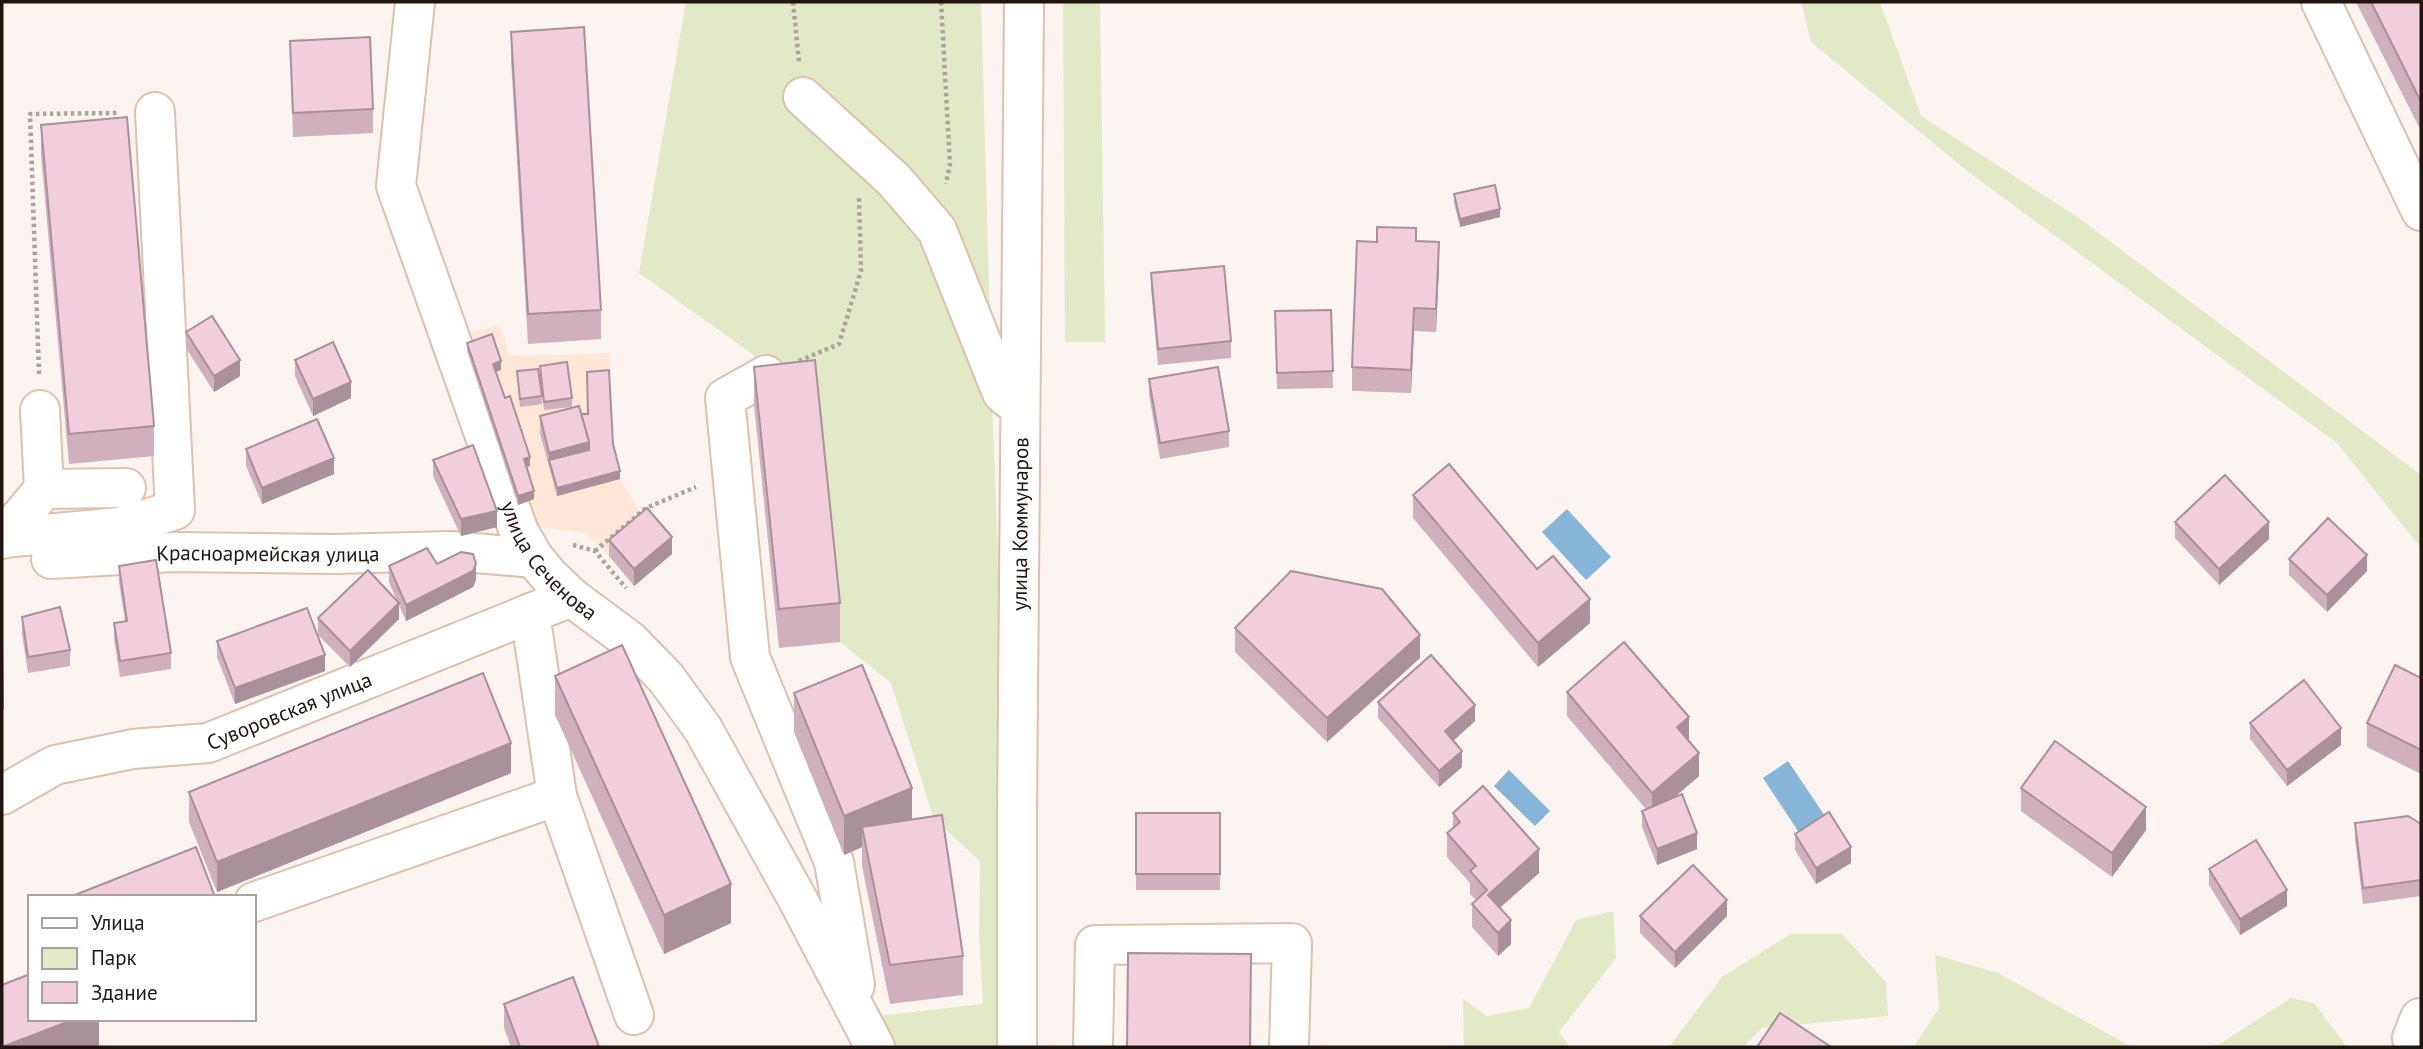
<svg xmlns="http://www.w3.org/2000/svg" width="2423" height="1049" viewBox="0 0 2423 1049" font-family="'PT Sans',sans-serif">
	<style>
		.built { fill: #fee7d7 }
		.green { fill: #e2e9c6 }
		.water { fill: #86b5d7 }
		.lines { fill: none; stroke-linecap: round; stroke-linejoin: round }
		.minor-casing { stroke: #dfc0ab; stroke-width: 42 }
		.major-casing { stroke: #dfc0ab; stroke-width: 42 }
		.path { stroke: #aca49f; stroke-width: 4.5; stroke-dasharray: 3.5 3.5; stroke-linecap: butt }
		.minor { stroke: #fff; stroke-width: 38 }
		.major { stroke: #fff; stroke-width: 38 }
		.wall { fill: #d0b0bd }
		.shaded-wall { fill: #a9909a }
		.building { fill: #f2cddc; stroke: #a9909a; stroke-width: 2 }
		.labels { text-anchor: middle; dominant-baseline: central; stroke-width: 5; stroke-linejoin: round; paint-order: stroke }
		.street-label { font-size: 21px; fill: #21160f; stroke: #fff }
	</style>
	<rect width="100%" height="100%" fill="#fbf4f0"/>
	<polygon class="built" points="499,326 510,356 610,353 609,379 613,452 620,479 647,524 609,556 584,532 527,526 460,334"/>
	<g class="green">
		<polygon points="686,2 981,2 993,426 1017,1047 875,1047 860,1018 983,1004 979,935 980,861 934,819 891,683 840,642 815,399 639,273"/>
		<polygon points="1063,2 1100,2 1105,342 1065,342"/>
		<polygon points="1801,2 1880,2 1921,116 2079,218 2421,475 2421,548 2337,443 1971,174 1811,42"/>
		<polygon points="1613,911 1616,958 1559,1032 1570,1047 1464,1047 1463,999 1487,1016 1529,1008 1576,920"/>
		<polygon points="1791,934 1842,934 1886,982 1888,1016 1762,1028 1743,1047 1669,1047 1722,977"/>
		<polygon points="1935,955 1998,973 2132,1047 1914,1047 1939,1008"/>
		<polygon points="2291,998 2314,1003 2347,1047 2204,1047 2220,1044"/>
	</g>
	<g class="water">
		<polygon points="1567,509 1611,557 1586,580 1542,532"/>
		<polygon points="1788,761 1827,819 1802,837 1763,778"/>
		<polygon points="1509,770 1550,811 1535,826 1494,786"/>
	</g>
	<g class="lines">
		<g class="minor-casing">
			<g id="minor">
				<path id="s1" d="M 415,2 L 396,186 L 519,532 L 534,558 L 549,576 L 571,597 L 629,640 L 666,678 L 703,729 L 797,898 L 875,1047"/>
				<polyline points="2321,2 2421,211"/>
				<polyline points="803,97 894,180 937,230 1002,393 1020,408"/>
				<polyline points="766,375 725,398 750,657 834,862 855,985"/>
				<polyline points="44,489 126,488"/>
				<polyline points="3,538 120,527 175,510 155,112"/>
				<polyline points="2,539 44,489 40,410"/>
				<path id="s2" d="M 51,559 L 173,552 L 336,554 L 451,551 L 534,558"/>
				<polyline points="530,613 557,796 634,1015"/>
				<path id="s3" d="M 2,795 L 55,765 L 133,749 L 208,743 L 571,597"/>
				<polyline points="254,902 557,796"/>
				<polyline points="1093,1047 1095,945 1292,943 1289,1047"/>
				<polyline points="2418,1047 2412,1038 2420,1018"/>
			</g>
		</g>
		<g class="major-casing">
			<g id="major">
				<path id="s4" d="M 1017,1047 L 1017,811 L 1024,2"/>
			</g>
		</g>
		<g class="path">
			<polyline points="793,2 799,62"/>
			<polyline points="941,2 950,164 946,184"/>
			<polyline points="799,361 839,344 861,271 859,197"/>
			<polyline points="39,374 30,114 118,113"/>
			<polyline points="573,545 595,551 626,588"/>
			<polyline points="595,551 646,508 696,487"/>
		</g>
		<use href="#minor" class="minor"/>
		<use href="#major" class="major"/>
	</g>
	<g class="wall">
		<polygon points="2356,2 2421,2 2421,131"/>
		<polygon points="511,32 601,310 601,339 528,344 511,61"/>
		<polygon points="290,41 373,109 373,133 293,137"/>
		<polygon points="41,125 154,426 154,456 69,464 41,155"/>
		<polygon points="1454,194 1500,217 1460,227 1454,203"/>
		<polygon points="1416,241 1439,265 1436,332 1414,331 1411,393 1352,391 1352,367 1377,242"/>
		<polygon points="1151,273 1231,341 1231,358 1158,365 1151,289"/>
		<polygon points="1331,310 1333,388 1277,389 1275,328"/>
		<polygon points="186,332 240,376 214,392 186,348"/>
		<polygon points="467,343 501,370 496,372 530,466 526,467 534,499 518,505 467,351"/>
		<polygon points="295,360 351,398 313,416 295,376"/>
		<polygon points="540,366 572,398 572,407 544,410"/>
		<polygon points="754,367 840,603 840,642 779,648 754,405"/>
		<polygon points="517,371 542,396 542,404 520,407"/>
		<polygon points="1149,379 1229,431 1229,447 1160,459 1149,395"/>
		<polygon points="581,414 613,444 620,479 557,496 540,433 540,416"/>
		<polygon points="246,449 334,474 262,504 246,466"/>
		<polygon points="433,460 497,527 461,536 433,476"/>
		<polygon points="1413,495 1537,569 1590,623 1538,667 1413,518"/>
		<polygon points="2175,522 2269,539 2219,585 2175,538"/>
		<polygon points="609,540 672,554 634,586 609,556"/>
		<polygon points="2289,559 2367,571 2327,612 2289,575"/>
		<polygon points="437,564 476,580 473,587 406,621 399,605 399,619 350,667 318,635 318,618 397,601 389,582 389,566"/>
		<polygon points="119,566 171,653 171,669 120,677 114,639 114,623 125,621 119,582"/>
		<polygon points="22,617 70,650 70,666 28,673 22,634"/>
		<polygon points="1235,628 1420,658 1327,742 1235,652"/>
		<polygon points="217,641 325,671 235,704 217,657"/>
		<polygon points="2,648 3,708 3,737 2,737"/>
		<polygon points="555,676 731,923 664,954 555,715"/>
		<polygon points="2421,678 2421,774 2367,747 2367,723"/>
		<polygon points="1567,692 1689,740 1699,776 1674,798 1697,849 1657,865 1642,827 1642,811 1646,809 1567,716"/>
		<polygon points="794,693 912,819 963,956 963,995 890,1004 862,866 862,847 844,855 794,732"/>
		<polygon points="1378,702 1475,721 1453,741 1462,767 1439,787 1378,718"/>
		<polygon points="2250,723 2341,745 2287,786 2250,739"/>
		<polygon points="511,773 217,892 189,822 189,792"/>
		<polygon points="2021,788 2146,830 2112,877 2021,811"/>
		<rect x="1136" y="813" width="84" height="77"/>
		<polygon points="1453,813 1539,873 1500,908 1511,944 1498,956 1472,927 1472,904 1476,900 1470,894 1470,883 1447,857 1447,833 1453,828"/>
		<polygon points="2355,823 2421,824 2421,896 2363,904 2355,839"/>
		<polygon points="1795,834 1851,863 1816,884 1795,850"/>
		<polygon points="2209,869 2287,906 2240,935 2209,885"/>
		<polygon points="1640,916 1727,916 1675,968 1640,933"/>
		<polygon points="504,1004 599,1047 511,1047 504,1028"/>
	</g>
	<g class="shaded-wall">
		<polygon points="1500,209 1500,217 1460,227 1460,219"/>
		<polygon points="1439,242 1439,265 1436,332 1436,309"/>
		<polygon points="1414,308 1414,331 1411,393 1411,370"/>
		<polygon points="240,360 240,376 214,392 214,376"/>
		<polygon points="501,361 501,370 493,373 493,364"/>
		<polygon points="351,382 351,398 313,416 313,399"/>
		<polygon points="589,442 589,458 549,461 549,453"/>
		<polygon points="530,457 530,466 524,468 524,459"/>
		<polygon points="334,458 334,474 262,504 262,488"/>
		<polygon points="620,471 620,479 557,496 557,488"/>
		<polygon points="534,491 534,499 518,505 518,496"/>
		<polygon points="497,511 497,527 461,536 461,519"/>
		<polygon points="2269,522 2269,539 2219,585 2219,569"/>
		<polygon points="672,537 672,554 634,586 634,569"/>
		<polygon points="2367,555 2367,571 2327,612 2327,595"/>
		<polygon points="476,564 476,580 473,587 406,621 406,605"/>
		<polygon points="1590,599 1590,623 1538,667 1538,643"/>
		<polygon points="399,603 399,619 350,667 350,651"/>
		<polygon points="1420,635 1420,658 1327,742 1327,718"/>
		<polygon points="325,655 325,671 235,704 235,688"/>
		<polygon points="1475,705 1475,721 1445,748 1445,731"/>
		<polygon points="1689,717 1689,741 1677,727"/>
		<polygon points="2341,728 2341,745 2287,786 2287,770"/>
		<polygon points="511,743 511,773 217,892 217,862"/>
		<polygon points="1462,751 1462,767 1439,787 1439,771"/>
		<polygon points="1699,753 1699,776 1652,816 1652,793"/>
		<polygon points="912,788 912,827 862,827 862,847 844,855 844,816"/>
		<polygon points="2146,807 2146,830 2112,877 2112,853"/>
		<polygon points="1697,833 1697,849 1657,865 1657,849"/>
		<polygon points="1851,847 1851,863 1816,884 1816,868"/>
		<polygon points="1539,849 1539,873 1488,918 1488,895"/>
		<polygon points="731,884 731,923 664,954 664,915"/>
		<polygon points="2287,890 2287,906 2240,935 2240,919"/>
		<polygon points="1727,900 1727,916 1675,968 1675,952"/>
		<polygon points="1511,920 1511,944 1498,956 1498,933"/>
		<polygon points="75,1019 99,1019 99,1047 2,1047"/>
	</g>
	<g class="building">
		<polygon points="2371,2 2421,2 2421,102"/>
		<polygon points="584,27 601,310 528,314 511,32"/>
		<polygon points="370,37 373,109 293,113 290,41"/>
		<polygon points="127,117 154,426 69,434 41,125"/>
		<polygon points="1495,185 1500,209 1460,219 1454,194"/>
		<polygon points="1377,227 1416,228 1416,241 1439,242 1436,309 1414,308 1411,370 1352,367 1357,241 1377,242"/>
		<polygon points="1224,266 1231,341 1158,349 1151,273"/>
		<polygon points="1331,310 1333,371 1277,373 1275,311"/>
		<polygon points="212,316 240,360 214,376 186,332"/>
		<polygon points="492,334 501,361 493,364 505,398 510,396 530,457 524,459 534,491 518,496 467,343"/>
		<polygon points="333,342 351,382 313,399 295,360"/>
		<polygon points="815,360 840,603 779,609 754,367"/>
		<polygon points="567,362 572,398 544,402 540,366"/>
		<polygon points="1218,367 1229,431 1160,443 1149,379"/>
		<polygon points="538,369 542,396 520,399 517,371"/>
		<polygon points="609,370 613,444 620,471 557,488 549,460 589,450 589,442 581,414 588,414 587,372"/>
		<polygon points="579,406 589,442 549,453 540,416"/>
		<polygon points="317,419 334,458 262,488 246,449"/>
		<polygon points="473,445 497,511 461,519 433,460"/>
		<polygon points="1449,464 1537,569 1553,556 1590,599 1538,643 1413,495"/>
		<polygon points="2225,475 2269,522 2219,569 2175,522"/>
		<polygon points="647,508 672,537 634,569 609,540"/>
		<polygon points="2328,518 2367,555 2327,595 2289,559"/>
		<polygon points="427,548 437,564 461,552 473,554 476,564 473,571 406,605 389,566"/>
		<polygon points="156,560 171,653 120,661 114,623 127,621 119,566"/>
		<polygon points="368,570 399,603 350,651 318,618"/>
		<polygon points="1291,571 1382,589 1420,635 1327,718 1235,628"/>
		<polygon points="60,607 70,650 28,657 22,617"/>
		<polygon points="307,608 325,655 235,688 217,641"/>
		<polygon points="1624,642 1689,717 1677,727 1699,753 1652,793 1567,692"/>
		<polygon points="622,645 731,884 664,915 555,676"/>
		<polygon points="2,648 3,708 2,708"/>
		<polygon points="1431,655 1475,705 1445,731 1462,751 1439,771 1378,702"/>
		<polygon points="862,665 912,788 844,816 794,693"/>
		<polygon points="2395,665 2421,678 2421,750 2367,723"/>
		<polygon points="483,673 511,743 217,862 189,792"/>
		<polygon points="2304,680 2341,728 2287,770 2250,723"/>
		<polygon points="2055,741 2146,807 2112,853 2021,788"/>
		<polygon points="1483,786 1539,849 1488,895 1511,920 1498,933 1472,904 1487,890 1470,871 1476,866 1447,833 1460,822 1453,813"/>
		<polygon points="1682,794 1697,833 1657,849 1642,811"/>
		<polygon points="1829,812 1851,847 1816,868 1795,834"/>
		<rect x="1136" y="813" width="84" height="61"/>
		<polygon points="942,815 963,956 890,965 862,827"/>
		<polygon points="2408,816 2421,824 2421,880 2363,888 2355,823"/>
		<polygon points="2256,840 2287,890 2240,919 2209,869"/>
		<polygon points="196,847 215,897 70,897"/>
		<polygon points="1693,865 1727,900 1675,952 1640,916"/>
		<polygon points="1128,953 1251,954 1250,1047 1127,1047"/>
		<polygon points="30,974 30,1019 75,1019 2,1047 2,985"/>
		<polygon points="573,977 599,1047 520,1047 504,1004"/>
		<polygon points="1780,1013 1831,1047 1757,1047"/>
	</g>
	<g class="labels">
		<g class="street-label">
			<text stroke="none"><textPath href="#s4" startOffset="523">улица Коммунаров</textPath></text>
			<text stroke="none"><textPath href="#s2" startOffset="217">Красноармейская улица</textPath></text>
			<text stroke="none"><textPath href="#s1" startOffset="593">улица Сеченова</textPath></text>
			<text stroke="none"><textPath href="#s3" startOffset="303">Суворовская улица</textPath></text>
		</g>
	</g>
	<rect width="2423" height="1049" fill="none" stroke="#21160f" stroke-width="7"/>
	<rect x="28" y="895" width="228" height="126" fill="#ffffff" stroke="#a6a29f" stroke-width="2"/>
	<rect x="42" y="918" width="35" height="10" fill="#ffffff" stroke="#a6a29f" stroke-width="2"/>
	<text x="91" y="930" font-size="21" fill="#21160f">Улица</text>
	<rect x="42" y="948" width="35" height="21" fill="#e2e9c6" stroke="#a6a29f" stroke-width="2"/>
	<text x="91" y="965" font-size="21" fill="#21160f">Парк</text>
	<rect x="42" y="982" width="35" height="21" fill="#f2cddc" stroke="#a6a29f" stroke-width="2"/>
	<text x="91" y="1000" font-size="21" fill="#21160f">Здание</text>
</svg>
